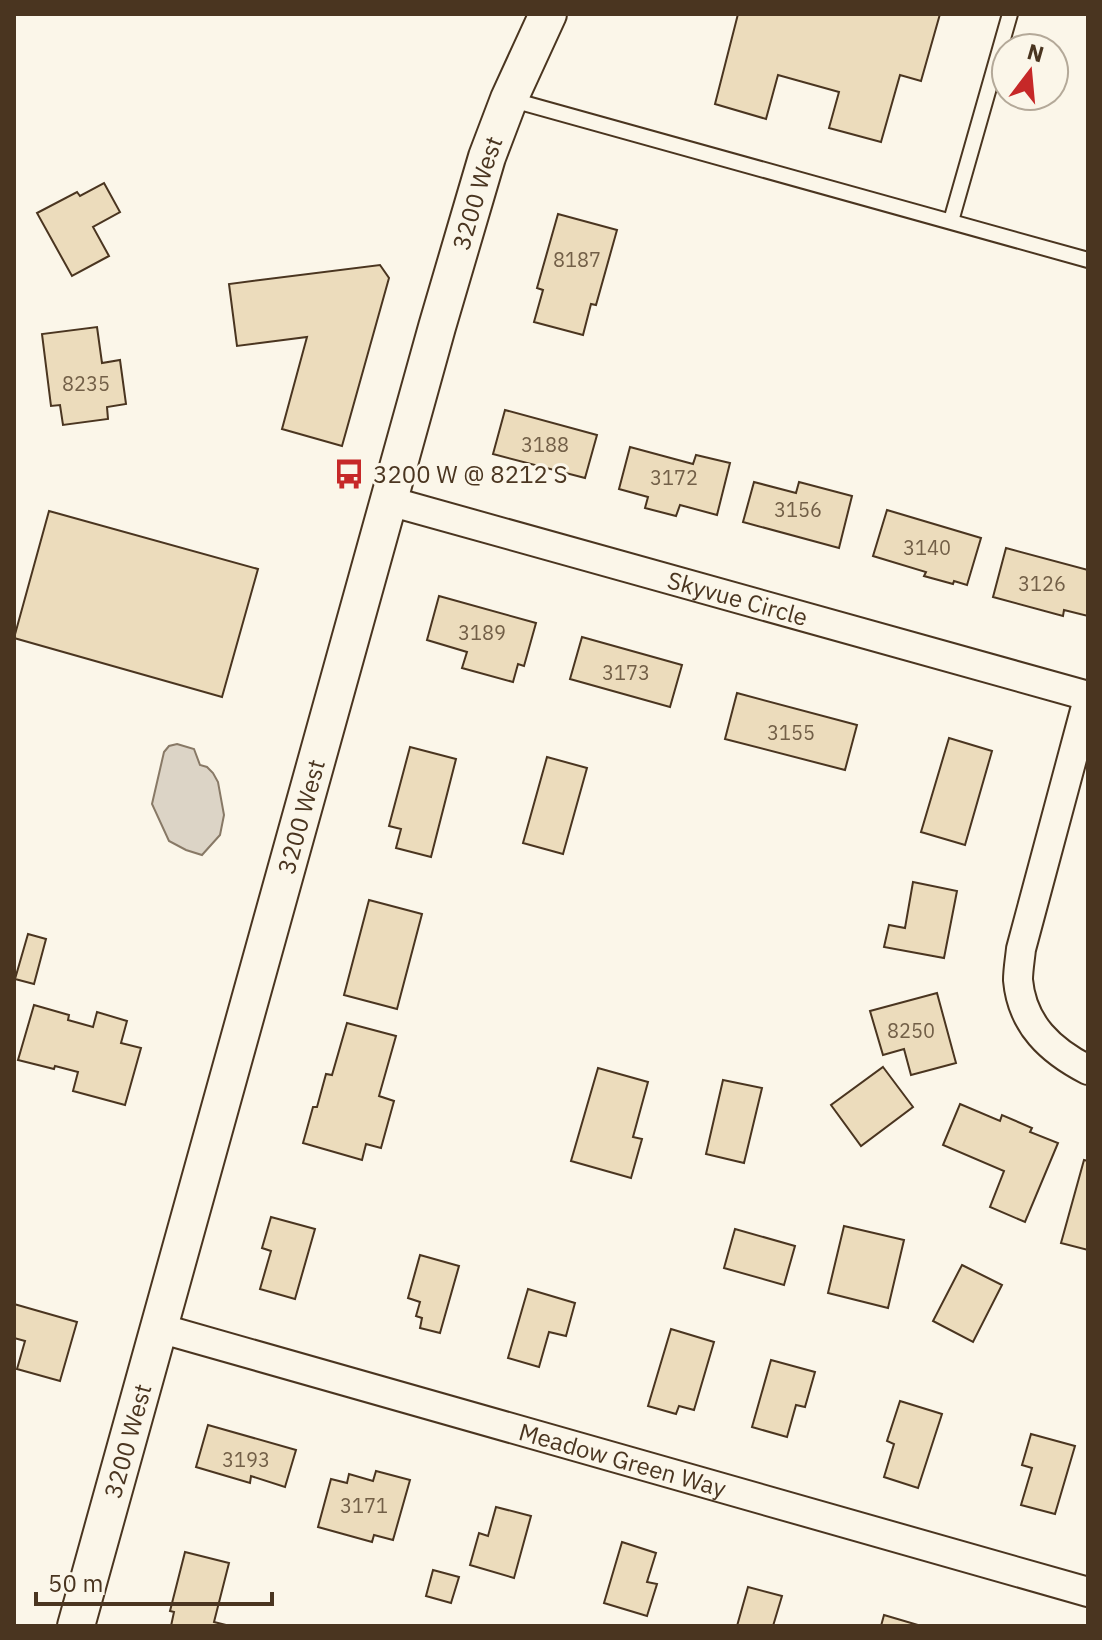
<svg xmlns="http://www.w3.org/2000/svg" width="1102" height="1640" viewBox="0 0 1102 1640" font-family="'IBM Plex Sans',sans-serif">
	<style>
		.water { fill: #dcd4c6; stroke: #887966; stroke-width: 2 }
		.building { fill: #ecdcbc; stroke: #4a3520; stroke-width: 2 }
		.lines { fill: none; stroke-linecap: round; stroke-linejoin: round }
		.service-casing { stroke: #4a3520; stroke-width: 18 }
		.minor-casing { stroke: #4a3520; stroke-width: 32 }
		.tertiary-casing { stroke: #4a3520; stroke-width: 40 }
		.service { stroke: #fbf6e9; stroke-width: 14 }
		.minor { stroke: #fbf6e9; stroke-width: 28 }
		.tertiary { stroke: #fbf6e9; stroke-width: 36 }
		.labels { text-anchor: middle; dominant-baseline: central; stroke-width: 6; stroke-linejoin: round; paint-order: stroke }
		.number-label { font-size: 20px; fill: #725f47 }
		.street-label { font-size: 24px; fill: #4a3520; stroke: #fbf6e9 }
		.poi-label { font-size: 24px; fill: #4a3520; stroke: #fbf6e9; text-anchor: start }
	</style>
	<rect width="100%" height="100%" fill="#fbf6e9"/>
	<polygon class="water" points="177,744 194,749 200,765 207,767 213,773 218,782 224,815 220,835 202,855 186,850 169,841 152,804 164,752 169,746"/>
	<g class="building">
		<polygon points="738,14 940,14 921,81 900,75 881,142 829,128 839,92 778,75 766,119 715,104"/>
		<polygon points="104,183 120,212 93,227 109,256 72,276 37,213 77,192 80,196"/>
		<polygon points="558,214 617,230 596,305 591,304 583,335 534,322 543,290 537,288"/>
		<polygon points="380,265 389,278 342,446 282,429 307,337 237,346 229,284"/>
		<polygon points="97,327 102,363 120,360 126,404 107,407 108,419 63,425 60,405 51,406 42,334"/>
		<polygon points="505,410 597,435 585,478 493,454"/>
		<polygon points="630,447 693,464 696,455 730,463 717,515 680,505 676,516 645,508 648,497 619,489"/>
		<polygon points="754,482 796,493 799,482 852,496 839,548 743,522"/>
		<polygon points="887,510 981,538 967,585 954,581 953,584 924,576 926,572 873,556"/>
		<polygon points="49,511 258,569 222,697 14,638"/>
		<polygon points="1006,548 1088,570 1088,616 1064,610 1063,616 993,597"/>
		<polygon points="439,596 536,623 524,666 518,664 513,682 462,668 467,652 427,640"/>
		<polygon points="582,637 682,665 670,707 570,679"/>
		<polygon points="737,693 857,725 845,770 725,739"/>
		<polygon points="949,738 992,751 965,845 921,832"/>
		<polygon points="410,747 456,759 431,857 396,848 401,829 389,826"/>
		<polygon points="547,757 587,768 563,854 523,843"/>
		<polygon points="913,882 957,891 944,958 884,947 889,925 905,928"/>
		<polygon points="369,900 422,914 397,1009 344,995"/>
		<polygon points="28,934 46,939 34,984 15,979"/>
		<polygon points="937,993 956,1063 911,1075 904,1049 883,1055 870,1011"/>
		<polygon points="34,1005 69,1015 68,1020 93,1027 97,1012 127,1021 121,1043 141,1048 125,1105 73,1091 78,1072 55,1066 54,1069 18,1060"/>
		<polygon points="347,1023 396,1036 379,1096 394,1101 381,1148 366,1144 362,1160 303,1143 313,1107 317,1107 326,1074 332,1075"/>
		<polygon points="883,1067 913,1107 861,1146 831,1105"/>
		<polygon points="598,1068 648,1082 633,1137 642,1139 631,1178 571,1161"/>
		<polygon points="723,1080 762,1088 744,1163 706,1154"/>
		<polygon points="960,1104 1000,1121 1002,1115 1032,1128 1030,1132 1058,1143 1025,1222 990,1207 1004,1171 943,1145"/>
		<polygon points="1084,1160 1088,1161 1088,1250 1061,1243"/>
		<polygon points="271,1217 315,1229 295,1299 260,1289 271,1251 262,1248"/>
		<polygon points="844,1226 904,1240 888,1308 828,1293"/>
		<polygon points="735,1229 795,1246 784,1285 724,1268"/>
		<polygon points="420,1255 459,1266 440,1333 420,1328 422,1318 416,1316 420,1302 408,1298"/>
		<polygon points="962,1265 1002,1285 973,1342 933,1321"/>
		<polygon points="528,1289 575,1303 566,1336 549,1332 539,1367 508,1358"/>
		<polygon points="14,1304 77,1322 60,1381 17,1369 25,1341 14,1338"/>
		<polygon points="671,1329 714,1342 694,1410 679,1406 676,1414 648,1406"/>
		<polygon points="771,1360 815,1372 805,1407 796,1405 787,1437 752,1427"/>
		<polygon points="900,1401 942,1414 918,1488 884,1477 894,1444 887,1441"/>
		<polygon points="208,1425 296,1450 285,1487 251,1476 250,1483 196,1467"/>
		<polygon points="1031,1434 1075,1446 1055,1514 1021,1505 1032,1468 1022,1465"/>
		<polygon points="376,1471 410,1480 393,1540 374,1535 372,1542 318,1527 331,1479 347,1483 349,1474 373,1481"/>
		<polygon points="496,1507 531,1516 514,1578 470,1565 479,1533 488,1536"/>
		<polygon points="622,1542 656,1553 647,1582 657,1584 647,1616 604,1603"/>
		<polygon points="185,1552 229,1563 214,1622 230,1626 171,1626 174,1612 170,1611"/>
		<polygon points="433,1570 459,1577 451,1603 426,1596"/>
		<polygon points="748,1587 782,1596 773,1626 737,1626"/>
		<polygon points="884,1615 918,1625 918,1626 881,1626"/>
	</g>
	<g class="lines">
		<g class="service-casing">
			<g id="service">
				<polyline points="509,99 1088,260"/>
				<polyline points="951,221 1010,14"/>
			</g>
		</g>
		<g class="minor-casing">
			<g id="minor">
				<path id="s1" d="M 389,501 L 1088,696"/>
				<path d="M 1088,699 L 1021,949 C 1020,959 1018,970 1018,980 C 1022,1025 1051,1051 1088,1070"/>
				<path id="s2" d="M 159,1328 L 1088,1592"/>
			</g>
		</g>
		<g class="tertiary-casing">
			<g id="tertiary">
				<path id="s3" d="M 76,1626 L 437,327 L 487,157 L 509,99 L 548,14"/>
			</g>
		</g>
		<use href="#service" class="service"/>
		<use href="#minor" class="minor"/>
		<use href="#tertiary" class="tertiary"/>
	</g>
	<defs>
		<g id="bus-bare" transform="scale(2.4)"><path d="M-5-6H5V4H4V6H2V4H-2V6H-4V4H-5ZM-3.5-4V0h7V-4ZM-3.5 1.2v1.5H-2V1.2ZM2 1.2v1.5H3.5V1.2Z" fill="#c62828" stroke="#fbf6e9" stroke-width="2.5" paint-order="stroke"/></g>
	</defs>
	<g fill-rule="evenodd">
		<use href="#bus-bare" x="349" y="474"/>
	</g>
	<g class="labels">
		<g class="number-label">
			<text x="577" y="259">8187</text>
			<text x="86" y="383">8235</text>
			<text x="545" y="444">3188</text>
			<text x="674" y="477">3172</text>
			<text x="798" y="509">3156</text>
			<text x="927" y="547">3140</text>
			<text x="1042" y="583">3126</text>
			<text x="482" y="632">3189</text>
			<text x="626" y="672">3173</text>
			<text x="791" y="732">3155</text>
			<text x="911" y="1030">8250</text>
			<text x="246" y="1459">3193</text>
			<text x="364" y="1505">3171</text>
		</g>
		<g class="street-label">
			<text stroke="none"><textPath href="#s3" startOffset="1488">3200 West</textPath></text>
			<text stroke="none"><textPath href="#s1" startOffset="362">Skyvue Circle</textPath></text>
			<text stroke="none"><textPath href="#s3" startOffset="840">3200 West</textPath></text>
			<text stroke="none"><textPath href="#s3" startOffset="192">3200 West</textPath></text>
			<text stroke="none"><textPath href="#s2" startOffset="482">Meadow Green Way</textPath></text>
		</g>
		<g class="poi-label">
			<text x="373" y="474">3200 W @ 8212 S</text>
		</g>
	</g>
	<rect width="1102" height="1640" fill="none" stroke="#4a3520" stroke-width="32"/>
	<g transform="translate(1030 72) rotate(16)"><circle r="38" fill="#fbf6e9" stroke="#b4a999" stroke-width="2"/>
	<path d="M0-6L14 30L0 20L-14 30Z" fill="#c62828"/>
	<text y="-12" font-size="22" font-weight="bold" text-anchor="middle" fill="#4a3520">N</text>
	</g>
	<path d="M36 1592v12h236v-12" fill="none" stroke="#4a3520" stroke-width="4"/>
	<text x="48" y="1592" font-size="24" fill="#4a3520" stroke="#fbf6e9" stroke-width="6" paint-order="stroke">50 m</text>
</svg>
